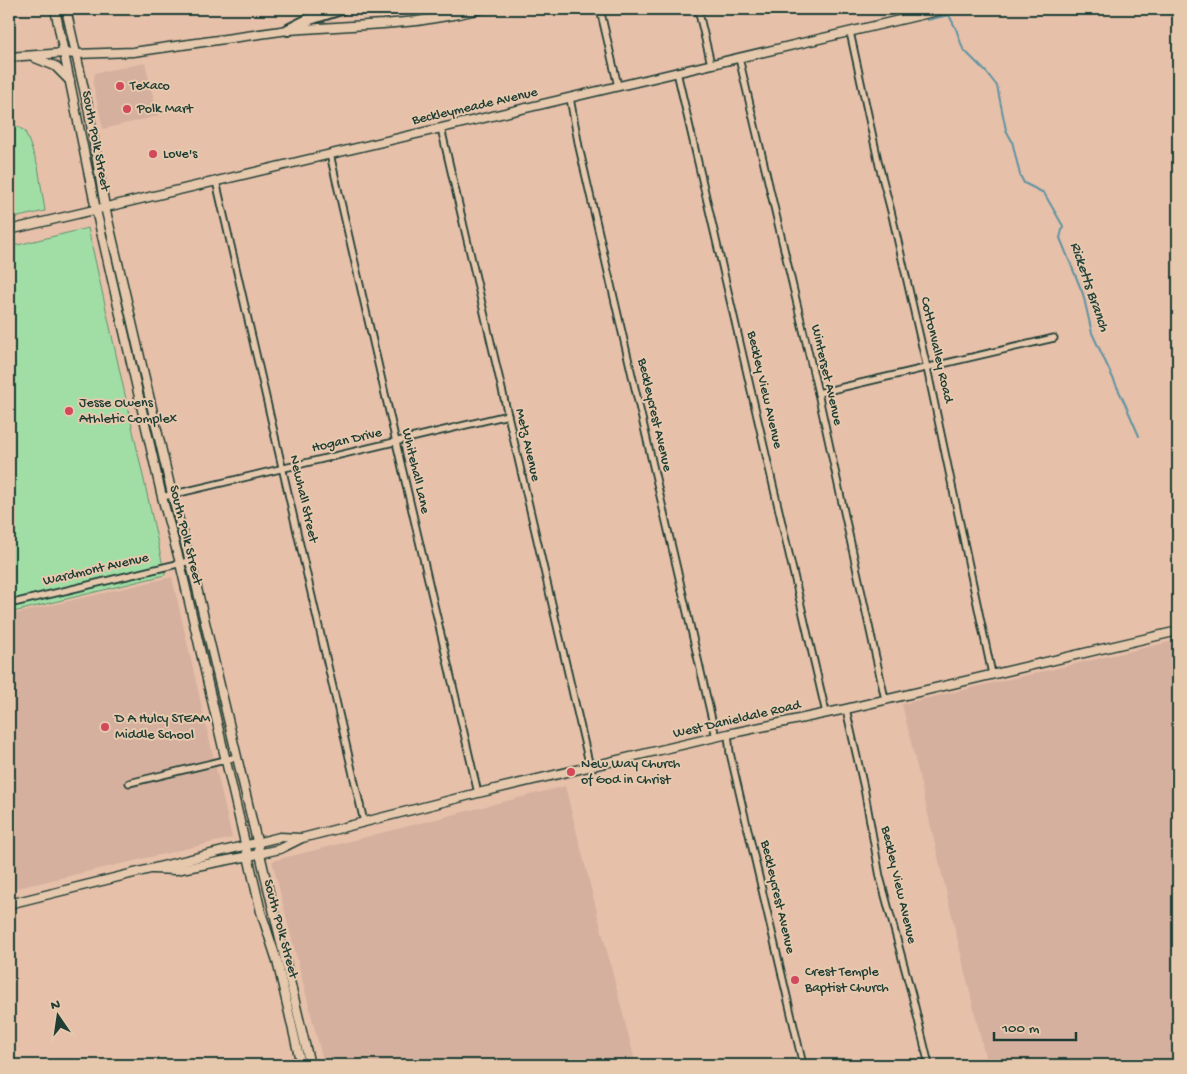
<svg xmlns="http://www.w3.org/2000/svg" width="1187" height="1074" viewBox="0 0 1187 1074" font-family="'Gochi Hand',sans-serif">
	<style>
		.built { fill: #d5b09e }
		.green { fill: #a0dea6; stroke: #608e6d }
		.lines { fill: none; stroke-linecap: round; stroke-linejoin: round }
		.stream { stroke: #5f93a2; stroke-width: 2 }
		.street-casing { stroke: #1f3d34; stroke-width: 9 }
		.secondary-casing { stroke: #1f3d34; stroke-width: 11 }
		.highway-casing { stroke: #1f3d34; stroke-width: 14 }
		.street { stroke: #e6c8ad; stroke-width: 5.5 }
		.secondary { stroke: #e6c8ad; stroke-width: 8 }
		.highway { stroke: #e6c8ad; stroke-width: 10 }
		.poi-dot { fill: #d1495b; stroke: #e6c8ad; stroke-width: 2 }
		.labels { text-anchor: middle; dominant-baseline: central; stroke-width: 4; stroke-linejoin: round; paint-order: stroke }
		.poi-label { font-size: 14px; fill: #1f3d34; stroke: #e6c8ad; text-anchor: start }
		.street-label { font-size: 14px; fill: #1f3d34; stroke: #e6c8ad }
		.water-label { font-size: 15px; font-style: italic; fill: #24443d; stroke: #e6c8ad }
	</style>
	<rect width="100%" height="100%" fill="#e7c0aa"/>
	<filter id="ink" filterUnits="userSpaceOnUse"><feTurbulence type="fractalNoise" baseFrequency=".02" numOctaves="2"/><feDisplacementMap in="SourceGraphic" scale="10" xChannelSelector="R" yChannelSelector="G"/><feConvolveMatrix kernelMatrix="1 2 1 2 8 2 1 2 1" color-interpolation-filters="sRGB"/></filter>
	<g filter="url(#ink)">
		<g class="built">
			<polygon points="145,63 158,116 103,129 93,84 95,73"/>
			<polygon points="172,577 232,838 9,890 9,615"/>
			<polygon points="1178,640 1178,1065 987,1065 902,704"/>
			<polygon points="565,786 636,1065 324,1065 272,861"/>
		</g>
		<g class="green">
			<polygon points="9,122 25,131 38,166 45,211 9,219"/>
			<polygon points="88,228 165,575 9,613 9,247"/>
		</g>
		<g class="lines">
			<polyline class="stream" points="927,20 949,15 956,29 963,49 987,73 997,86 1006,130 1012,141 1020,175 1024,183 1044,193 1063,226 1060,238 1083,294 1092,333 1126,406 1139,436"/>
			<g class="street-casing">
				<g id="street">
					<polyline points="600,9 618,86"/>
					<polyline points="698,9 711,64"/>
					<polyline points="907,9 909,18"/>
					<polyline points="1175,9 1178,24"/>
					<polyline points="850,32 879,165 891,211 927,368 992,674"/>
					<polyline points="739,58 818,393 885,699"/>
					<polyline points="677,72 826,713"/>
					<polyline points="570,98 579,147 716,737"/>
					<polyline points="441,128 590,767"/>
					<polyline points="330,154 396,442 478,793"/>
					<polyline points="216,181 364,822"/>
					<polyline points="818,393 1054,338"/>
					<polyline points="162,497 508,415"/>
					<polyline points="9,604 190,561"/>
					<polyline points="846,709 864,788 880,877 912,995 929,1065"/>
					<polyline points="728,734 730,753 803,1065"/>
					<polyline points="129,783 237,757"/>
				</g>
			</g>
			<g class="secondary-casing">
				<g id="secondary">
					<polyline points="55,9 96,210 162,497 180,563 261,912 277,961 301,1065"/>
					<polyline points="66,9 88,107 105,207 172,494 196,584 310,1065"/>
					<polyline points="9,57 65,53 76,54 133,52 288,30 383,24 417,21 459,14 481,9"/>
					<polyline points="35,58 55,66 70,81"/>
					<polyline points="9,230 946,9"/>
					<polyline points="153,869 176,870 249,856 280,849 302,838 478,793 728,734 846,709 1178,631"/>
					<polyline points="9,904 280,837 300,838"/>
				</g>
			</g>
			<g class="highway-casing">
				<polyline id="highway" points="288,30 310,19 341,9"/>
			</g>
			<use href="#street" class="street"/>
			<use href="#secondary" class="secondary"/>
			<use href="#highway" class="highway"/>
		</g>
	</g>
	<g class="poi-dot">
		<circle cx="120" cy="86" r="5"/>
		<circle cx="127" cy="109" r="5"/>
		<circle cx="153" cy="154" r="5"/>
		<circle cx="69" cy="411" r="5"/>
		<circle cx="105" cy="727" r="5"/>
		<circle cx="571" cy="772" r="5"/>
		<circle cx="795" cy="980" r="5"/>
	</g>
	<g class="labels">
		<g class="poi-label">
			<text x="130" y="86">Texaco</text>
			<text x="137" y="109">Polk Mart</text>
			<text x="163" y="154">Love's</text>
			<text x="79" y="403">Jesse Owens<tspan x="79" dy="16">Athletic Complex</tspan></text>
			<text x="115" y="719">D A Hulcy STEAM<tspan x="115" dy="16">Middle School</tspan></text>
			<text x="581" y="764">New Way Church<tspan x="581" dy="16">of God in Christ</tspan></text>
			<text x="805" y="972">Crest Temple<tspan x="805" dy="16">Baptist Church</tspan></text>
		</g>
		<g class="street-label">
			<text transform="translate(475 107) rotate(-13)">Beckleymeade Avenue</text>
			<text transform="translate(95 141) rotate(79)">South Polk Street</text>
			<text transform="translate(936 350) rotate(77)">Cottonvalley Road</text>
			<text transform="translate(826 375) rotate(77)">Winterset Avenue</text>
			<text transform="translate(764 390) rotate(77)">Beckley View Avenue</text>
			<text transform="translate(654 415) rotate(77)">Beckleycrest Avenue</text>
			<text transform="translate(347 441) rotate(-13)">Hogan Drive</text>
			<text transform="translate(527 445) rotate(77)">Metz Avenue</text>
			<text transform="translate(415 471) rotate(77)">Whitehall Lane</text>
			<text transform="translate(303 499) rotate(77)">Newhall Street</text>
			<text transform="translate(185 535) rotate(76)">South Polk Street</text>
			<text transform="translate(96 570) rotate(-13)">Wardmont Avenue</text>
			<text transform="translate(737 720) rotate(-13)">West Danieldale Road</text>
			<text transform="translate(898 885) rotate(77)">Beckley View Avenue</text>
			<text transform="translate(777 897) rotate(77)">Beckleycrest Avenue</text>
			<text transform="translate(280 929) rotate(75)">South Polk Street</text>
		</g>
		<g class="water-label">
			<text transform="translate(1089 287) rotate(71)">Ricketts Branch</text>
		</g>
	</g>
	<rect width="1187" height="1074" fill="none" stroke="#e6c8ad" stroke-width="30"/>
	<rect x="15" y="15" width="1157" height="1044" fill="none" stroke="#1f3d34" stroke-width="2" filter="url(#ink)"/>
	<g transform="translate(58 1016) rotate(347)" stroke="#e6c8ad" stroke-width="4" paint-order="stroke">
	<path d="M0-4L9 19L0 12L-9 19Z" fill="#1f3d34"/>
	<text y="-8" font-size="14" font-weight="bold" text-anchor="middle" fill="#1f3d34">N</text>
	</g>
	<path d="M994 1032v8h82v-8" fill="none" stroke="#1f3d34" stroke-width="2.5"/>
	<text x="1002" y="1032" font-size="15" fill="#1f3d34" stroke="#e6c8ad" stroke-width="4" paint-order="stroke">100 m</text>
</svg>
